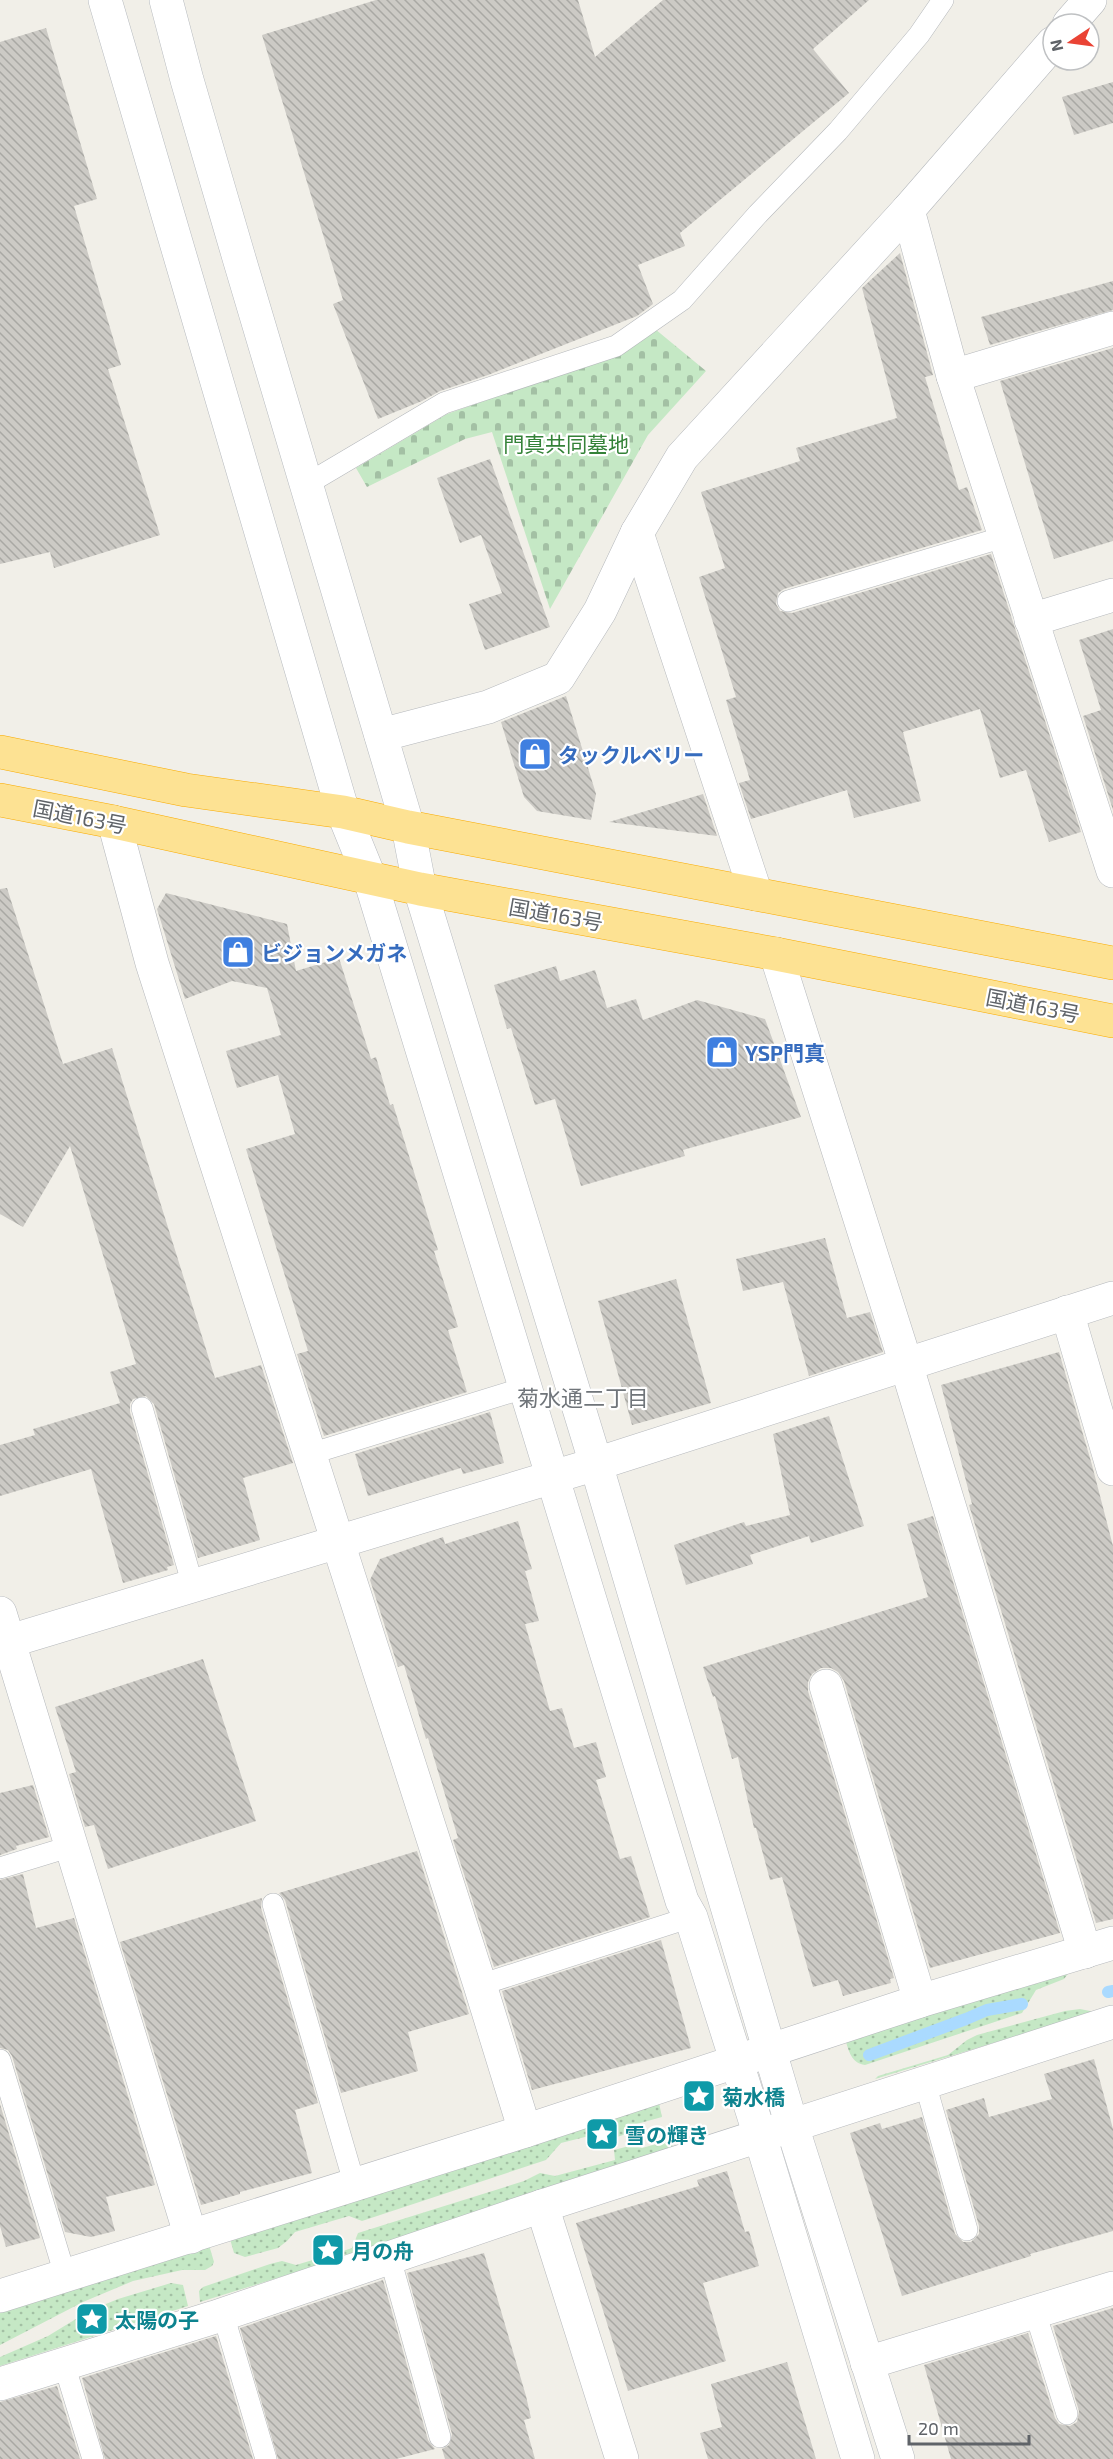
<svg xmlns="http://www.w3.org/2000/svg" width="1113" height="2459" viewBox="0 0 1113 2459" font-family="'Exo 2','Noto Sans JP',sans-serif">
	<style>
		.grass { fill: url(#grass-dots) }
		.cemetery { fill: url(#cemetery-stones) }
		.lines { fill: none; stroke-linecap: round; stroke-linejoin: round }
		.stream { stroke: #aadaff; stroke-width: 12 }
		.building { fill: url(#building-back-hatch) }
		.lane-casing { stroke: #b5b8bc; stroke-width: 22 }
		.street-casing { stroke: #b5b8bc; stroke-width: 34 }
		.secondary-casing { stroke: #b6babf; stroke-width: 34 }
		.highway-casing { stroke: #f9ab00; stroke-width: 34 }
		.lane { stroke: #fff; stroke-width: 21 }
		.street { stroke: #fff; stroke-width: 33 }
		.secondary { stroke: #fff; stroke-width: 33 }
		.highway { stroke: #fde293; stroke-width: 33 }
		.labels { text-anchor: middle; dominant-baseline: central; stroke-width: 4.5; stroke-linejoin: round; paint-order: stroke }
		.park-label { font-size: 21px; fill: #348238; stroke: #fff }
		.shop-label { font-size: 21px; font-weight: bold; fill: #366cbe; stroke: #fff; text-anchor: start }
		.street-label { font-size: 21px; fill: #5f6368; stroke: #fff }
		.culture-label { font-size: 21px; font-weight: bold; fill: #0d838f; stroke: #fff; text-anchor: start }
		.neighbourhood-label { font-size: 22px; fill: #70757a; stroke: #fff }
	</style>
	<defs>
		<pattern id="grass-dots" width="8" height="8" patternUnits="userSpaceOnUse" patternTransform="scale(1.5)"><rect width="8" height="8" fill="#c5e8c5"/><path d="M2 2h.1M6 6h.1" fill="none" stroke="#a3c0a4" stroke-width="1.8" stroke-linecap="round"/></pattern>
		<pattern id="cemetery-stones" width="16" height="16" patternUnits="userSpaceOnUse" patternTransform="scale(1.5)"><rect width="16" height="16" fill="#c5e8c5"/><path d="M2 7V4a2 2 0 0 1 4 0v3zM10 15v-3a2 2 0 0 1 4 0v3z" fill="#a3c0a4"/></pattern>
		<pattern id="building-back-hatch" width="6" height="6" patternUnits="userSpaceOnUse" patternTransform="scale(1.5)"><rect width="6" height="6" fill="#cccac5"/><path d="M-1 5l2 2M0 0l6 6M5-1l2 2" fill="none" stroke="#a9a8a4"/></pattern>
	</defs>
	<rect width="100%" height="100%" fill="#f1efe8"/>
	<g class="grass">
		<path d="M 1074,1966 L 1064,1979 L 1036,1990 L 1022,2013 L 865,2065 C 851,2063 849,2051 845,2039 Z"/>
		<polygon points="1080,2009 1095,2012 875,2079 878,2076 948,2055 967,2040 977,2035 1065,2011"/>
		<polygon points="659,2103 662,2117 633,2125 623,2135 611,2139 597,2134 561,2143 546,2160 362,2221 349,2216 295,2232 287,2241 278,2248 245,2257 234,2253 230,2239"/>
		<polygon points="671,2140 674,2152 671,2156 200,2302 199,2291 203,2287 270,2264 282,2261 296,2265 346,2250 352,2248 358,2233 524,2181 540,2173 555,2176 615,2160 614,2150 633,2145 642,2148"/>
		<polygon points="209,2245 214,2262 212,2266 205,2270 182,2270 133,2281 83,2302 0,2345 0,2310"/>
		<polygon points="171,2283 183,2285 188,2306 0,2366 0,2357 48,2336 89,2311 118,2299"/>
	</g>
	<polygon class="cemetery" points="655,329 706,371 648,435 550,609 492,432 465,439 367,487 356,468 447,414 614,355"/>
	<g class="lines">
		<g class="stream">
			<polyline points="1108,1992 1113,1991"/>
			<polyline points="869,2055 966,2019 987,2010 1022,2004"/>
		</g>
	</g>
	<g class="building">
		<polygon points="376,0 578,0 595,57 663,0 869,0 813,49 849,93 680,233 685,246 638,265 653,304 637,316 488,375 440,391 422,401 378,419 333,304 343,300 262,35"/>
		<polygon points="46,28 97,199 74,206 121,365 108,369 160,535 54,568 50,552 0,564 0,42"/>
		<polygon points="1113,82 1113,123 1074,135 1062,97"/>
		<polygon points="900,253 933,375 925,377 959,490 967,487 982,530 784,589 778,593 776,604 780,611 792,613 991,554 1081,832 1049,842 1026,770 1000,778 980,709 903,732 921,801 854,818 847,790 751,819 739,783 750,780 726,700 736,697 699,577 725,568 701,492 800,461 796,448 897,418 862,288"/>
		<polygon points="1113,281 1113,310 990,345 981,317"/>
		<polygon points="1113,348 1113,541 1054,559 1000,381"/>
		<polygon points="490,459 550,627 485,650 469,604 502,593 481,535 460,543 437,478"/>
		<polygon points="1113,629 1113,810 1083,716 1101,710 1079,640"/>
		<polygon points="566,696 596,794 591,820 537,811 524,797 501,722"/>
		<polygon points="703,794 717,836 609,822"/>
		<polygon points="7,888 63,1064 112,1048 215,1378 261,1365 293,1463 243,1478 260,1540 198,1558 154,1404 146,1396 133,1399 130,1404 130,1412 174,1565 167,1567 168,1570 123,1583 91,1469 0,1496 0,1445 35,1435 33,1429 120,1403 110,1372 136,1364 70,1146 23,1227 0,1214 0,889"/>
		<polygon points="166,893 287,924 296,971 339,958 371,1059 376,1057 390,1105 393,1104 438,1250 434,1251 458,1327 448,1330 467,1392 324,1436 297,1354 308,1351 246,1149 295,1134 278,1075 237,1088 226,1051 281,1035 267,988 232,981 185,999 157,909"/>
		<polygon points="556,966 560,981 595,970 607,1008 636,999 643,1020 697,1000 765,1019 801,1117 683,1150 685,1156 581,1186 555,1099 535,1105 511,1028 507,1029 494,985"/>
		<polygon points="825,1238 847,1318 870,1312 883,1352 809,1376 783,1282 743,1291 736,1259"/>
		<polygon points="676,1279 711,1403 632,1425 598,1301"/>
		<polygon points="1059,1352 1092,1465 1113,1546 1113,1919 1096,1923 969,1505 972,1504 941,1385"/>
		<polygon points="490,1412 504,1463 463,1474 461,1468 368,1496 355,1454"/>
		<polygon points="829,1416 864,1526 811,1543 809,1536 750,1555 753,1564 686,1585 674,1545 744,1522 746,1526 790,1515 773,1434"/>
		<polygon points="933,1516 1060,1933 930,1968 844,1681 838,1672 831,1668 821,1668 812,1674 808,1682 808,1691 894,1978 890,1979 891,1983 843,1996 838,1980 813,1987 782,1877 770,1880 756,1828 754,1828 738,1757 732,1759 715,1696 713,1697 703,1667 928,1597 907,1524"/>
		<polygon points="518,1521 532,1569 525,1571 539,1621 525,1624 550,1711 562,1708 574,1748 596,1742 606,1777 596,1780 620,1859 631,1856 650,1917 494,1967 453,1840 458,1838 428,1738 426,1739 404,1665 398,1667 370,1580 380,1559 443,1537 445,1544"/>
		<polygon points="203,1659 256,1821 108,1869 94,1825 85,1827 69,1774 76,1772 55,1707"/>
		<polygon points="33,1785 49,1837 16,1846 17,1849 0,1855 0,1793"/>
		<polygon points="417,1851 469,2014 408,2032 418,2071 341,2093 285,1900 279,1893"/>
		<polygon points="23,1874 36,1928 74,1918 155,2185 106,2197 115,2231 91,2237 65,2232 12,2056 8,2050 0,2048 0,1880"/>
		<polygon points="262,1898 261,1908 318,2103 295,2110 312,2173 240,2192 240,2194 201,2205 120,1942"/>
		<polygon points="661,1940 691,2048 532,2090 502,1991"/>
		<polygon points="1094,2059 1113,2129 1113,2231 1030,2254 1031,2256 902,2296 850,2133 880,2123 882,2129 922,2117 955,2234 963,2242 971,2242 979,2234 979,2226 946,2110 984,2098 989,2117 1052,2099 1044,2074"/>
		<polygon points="0,2104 40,2238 6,2247 0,2226"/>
		<polygon points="727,2171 745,2232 749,2231 759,2266 703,2283 726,2361 628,2391 576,2223 699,2186 697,2180"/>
		<polygon points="484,2253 526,2396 531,2418 524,2420 535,2459 445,2459 442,2449 449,2445 452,2434 407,2273"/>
		<polygon points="383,2280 428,2440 435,2449 396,2459 278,2459 240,2328"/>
		<polygon points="1113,2308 1113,2459 951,2459 924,2365 1028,2333 1055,2418 1059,2424 1070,2426 1077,2422 1079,2411 1053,2326"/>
		<polygon points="216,2336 253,2459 105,2459 82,2378"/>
		<polygon points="787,2362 816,2459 708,2459 700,2433 722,2427 711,2384"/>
		<polygon points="57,2386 80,2459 0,2459 0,2402"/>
	</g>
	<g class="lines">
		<g class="lane-casing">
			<g id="lane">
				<polyline points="307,484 444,403 616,346 682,300 758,214 838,131 919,35 943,0"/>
				<polyline points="788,601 1004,537"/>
				<polyline points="142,1408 193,1586"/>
				<polyline points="310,1454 524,1388"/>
				<polyline points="0,1868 72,1846"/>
				<polyline points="273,1904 355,2186"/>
				<polyline points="480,1985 691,1917"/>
				<polyline points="0,2060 65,2275"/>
				<polyline points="925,2083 967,2230"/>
				<polyline points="390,2258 440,2437"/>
				<polyline points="1035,2312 1067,2414"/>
				<polyline points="223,2314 266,2459"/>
				<polyline points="64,2364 93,2459"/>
			</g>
		</g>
		<g class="street-casing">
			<g id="street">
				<polyline points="1069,24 1090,0"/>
				<polyline points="908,210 953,376 1113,871"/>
				<polyline points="953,376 1113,328"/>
				<polyline points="637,533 756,894"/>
				<polyline points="1031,620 1113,595"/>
				<polyline points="381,735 488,707 558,678 600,611 637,533 682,457 908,210 1053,43"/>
				<polyline points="114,822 152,963 480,1985 525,2131"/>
				<polyline points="776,954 906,1364 1085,1952"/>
				<polyline points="1067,1312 1113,1469"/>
				<polyline points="0,1613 191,2237"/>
				<polyline points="0,1644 596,1464 1113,1298"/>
				<polyline points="826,1686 920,2001"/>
				<polyline points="542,2206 622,2459"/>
				<polyline points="0,2296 525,2131 920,2001 1113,1943"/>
				<polyline points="867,2363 1113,2288"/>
				<polyline points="0,2384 215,2317 542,2206 1113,2022"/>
			</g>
		</g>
		<g class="secondary-casing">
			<g id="secondary">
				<polyline points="105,0 343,812 369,876 682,1901 691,1917 760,2136 858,2459"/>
				<polyline points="166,0 187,80 239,258 408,827 420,889 596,1464 792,2126 898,2459"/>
			</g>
		</g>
		<g class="highway-casing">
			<g id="highway">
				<polyline points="0,752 186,790 343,812 408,827 1113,963"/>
				<polyline points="0,800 114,822 420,889 776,954 1113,1021"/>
			</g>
		</g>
		<use href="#lane" class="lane"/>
		<use href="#street" class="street"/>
		<use href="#secondary" class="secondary"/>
		<use href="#highway" class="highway"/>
	</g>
	<defs>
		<g id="shop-square" transform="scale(1.725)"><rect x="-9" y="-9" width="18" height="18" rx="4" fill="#3f7fe0" stroke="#fff"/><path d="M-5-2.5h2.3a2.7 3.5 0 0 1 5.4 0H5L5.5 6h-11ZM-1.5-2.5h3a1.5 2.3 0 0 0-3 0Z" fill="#fff"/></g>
		<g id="sight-square" transform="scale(1.725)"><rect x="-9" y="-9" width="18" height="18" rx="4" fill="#0f9aa8" stroke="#fff"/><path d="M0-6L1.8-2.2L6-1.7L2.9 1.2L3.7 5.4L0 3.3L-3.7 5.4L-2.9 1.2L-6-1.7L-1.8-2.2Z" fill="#fff"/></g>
	</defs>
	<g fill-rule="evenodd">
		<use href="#shop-square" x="535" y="754"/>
		<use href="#shop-square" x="238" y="952"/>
		<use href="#shop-square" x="722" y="1052"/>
		<use href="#sight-square" x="699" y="2096"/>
		<use href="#sight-square" x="602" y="2134"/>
		<use href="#sight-square" x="328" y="2250"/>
		<use href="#sight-square" x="92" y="2319"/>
	</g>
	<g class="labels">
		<g class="park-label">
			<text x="566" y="443">門真共同墓地</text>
		</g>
		<g class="shop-label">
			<text x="558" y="754">タックルベリー</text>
			<text x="261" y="952">ビジョンメガネ</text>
			<text x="745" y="1052">YSP門真</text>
		</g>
		<g class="street-label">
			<text transform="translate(80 816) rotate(11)">国道163号</text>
			<text transform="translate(556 914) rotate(10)">国道163号</text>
			<text transform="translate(1033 1005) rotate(11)">国道163号</text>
		</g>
		<g class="culture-label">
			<text x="722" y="2096">菊水橋</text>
			<text x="625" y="2134">雪の輝き</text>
			<text x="351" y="2250">月の舟</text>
			<text x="115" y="2319">太陽の子</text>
		</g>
		<g class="neighbourhood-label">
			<text x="583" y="1397">菊水通二丁目</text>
		</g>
	</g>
	<g transform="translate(1071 42) rotate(257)"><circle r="28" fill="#ffffff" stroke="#bfc1c3" stroke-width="1.5"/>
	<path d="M0-4.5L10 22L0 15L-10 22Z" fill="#ea4335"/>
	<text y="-9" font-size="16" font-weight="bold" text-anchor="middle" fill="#5f6368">N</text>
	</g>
	<path d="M909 2435v9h120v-9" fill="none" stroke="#5f6368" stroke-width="3"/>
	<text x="918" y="2435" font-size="18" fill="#5f6368" stroke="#ffffff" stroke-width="4.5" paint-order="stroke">20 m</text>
</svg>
